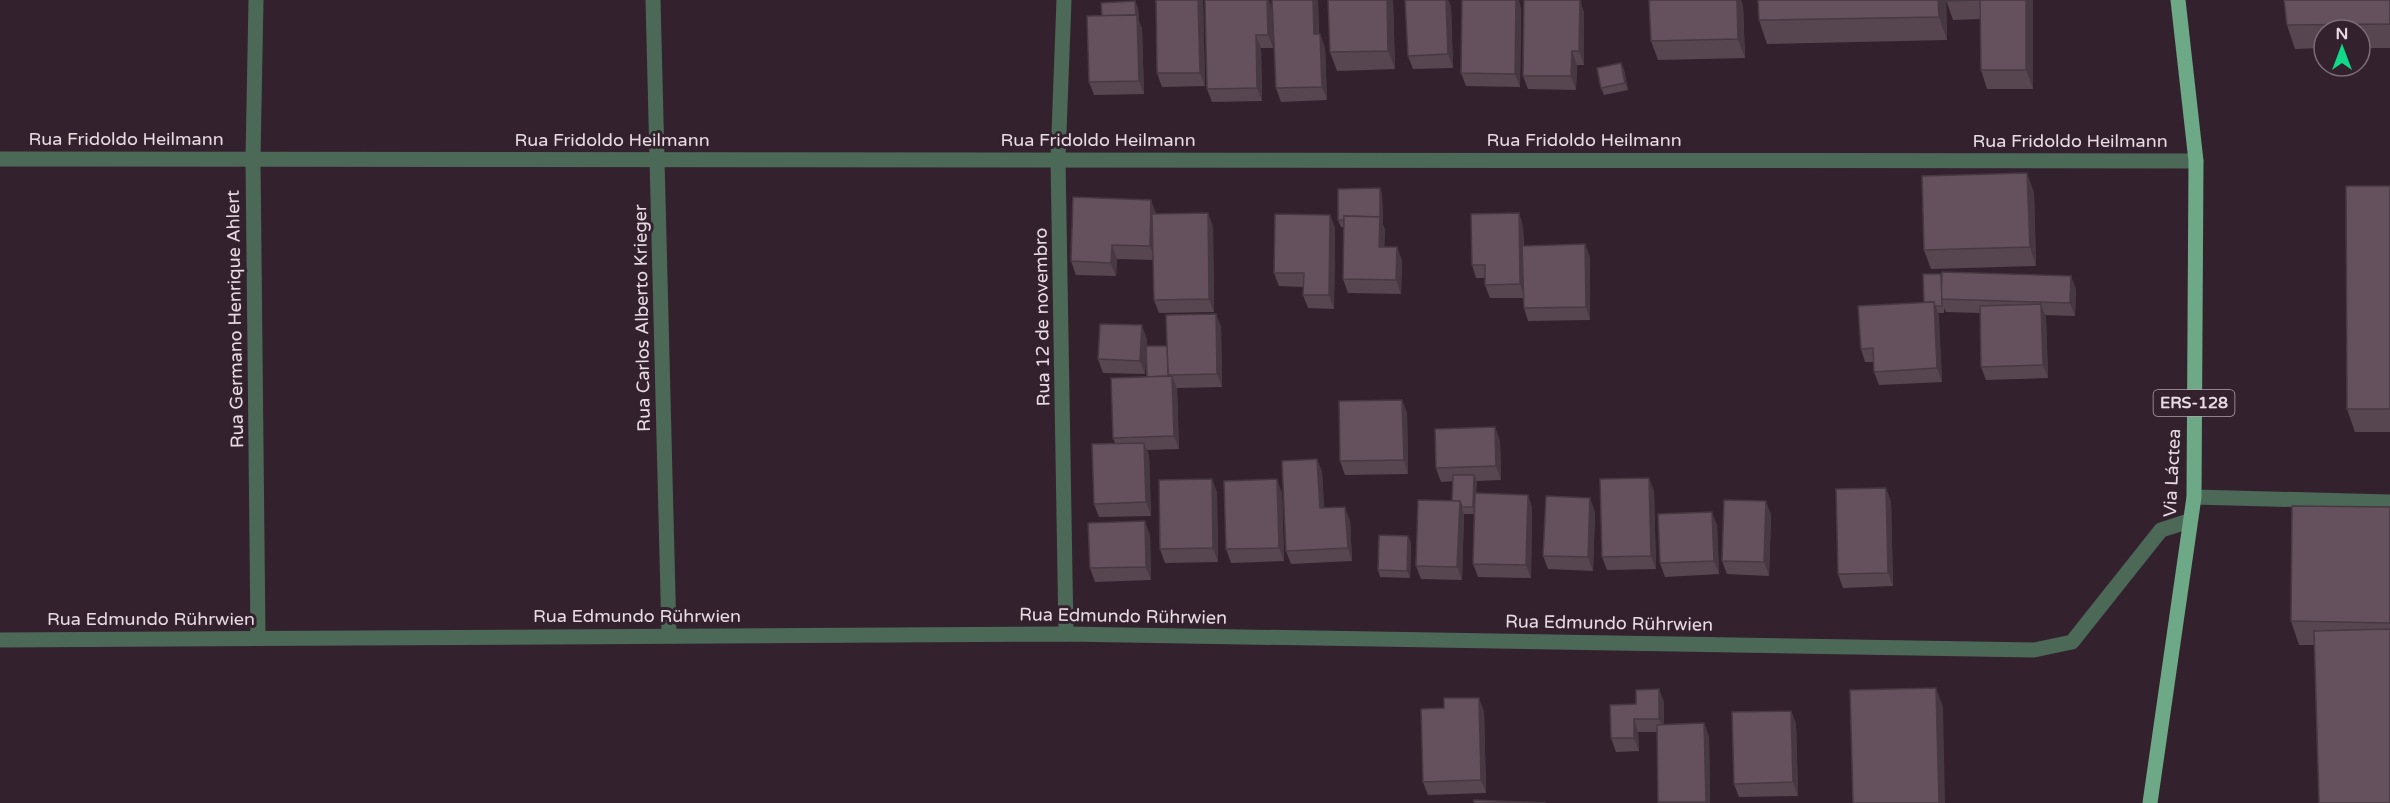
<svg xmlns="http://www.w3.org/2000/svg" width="2390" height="803" viewBox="0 0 2390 803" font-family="'Varela Round',sans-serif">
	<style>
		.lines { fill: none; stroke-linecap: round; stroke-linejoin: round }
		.minor { stroke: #4c6958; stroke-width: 15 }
		.primary { stroke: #6da986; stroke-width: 15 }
		.wall { fill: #574650 }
		.shaded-wall { fill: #473941 }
		.building { fill: #65515d; stroke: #473941; stroke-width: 1.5 }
		.labels { text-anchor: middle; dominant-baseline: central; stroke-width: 6; stroke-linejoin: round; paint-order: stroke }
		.shield { fill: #33222d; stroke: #b2a4ac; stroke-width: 1.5 }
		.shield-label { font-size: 16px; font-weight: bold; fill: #e8dbe3 }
		.street-label { font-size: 18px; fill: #e8dbe3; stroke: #33222d }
	</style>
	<rect width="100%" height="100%" fill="#33222d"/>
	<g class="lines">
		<g class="minor">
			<polyline points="256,0 253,159 258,638"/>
			<polyline points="653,0 669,635"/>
			<polyline points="1064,0 1058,159 1066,634"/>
			<polyline points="0,159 2196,161"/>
			<polyline points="2194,497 2390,502"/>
			<polyline points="0,640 1066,634 2034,650 2072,642 2161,530 2189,521"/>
		</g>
		<polyline class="primary" points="2150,803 2194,497 2196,161 2178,0"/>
	</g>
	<g class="wall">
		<polygon points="1198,0 1203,0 1203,1 1205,86 1162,87 1157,73"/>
		<polygon points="1272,0 1318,0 1319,34 1320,34 1325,48 1327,100 1281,102 1276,88"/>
		<polygon points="1328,0 1393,0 1395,69 1337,71 1330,52"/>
		<polygon points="1405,0 1448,0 1451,7 1453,68 1413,69 1408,56"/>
		<polygon points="1580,0 1584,13 1584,65 1577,65 1576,90 1528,89 1523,76"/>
		<polygon points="1946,0 1947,40 1767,44 1759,20"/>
		<polygon points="1946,0 2033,0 2033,89 1987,89 1981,70 1980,19 1953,20"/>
		<polygon points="2390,0 2390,48 2360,48 2360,30 2324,30 2324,48 2295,49 2287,25"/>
		<polygon points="1135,1 1138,8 1139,21 1142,29 1144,94 1094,95 1089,82 1102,16"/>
		<polygon points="1743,6 1745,58 1658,60 1651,41"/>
		<polygon points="1272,8 1273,48 1261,48 1262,101 1212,102 1207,89"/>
		<polygon points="1521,8 1520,87 1466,86 1461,73"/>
		<polygon points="1621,63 1624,70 1628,90 1604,95 1601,88"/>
		<polygon points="2390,186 2390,432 2355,432 2347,409"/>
		<polygon points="1380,188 1382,195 1383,225 1385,230 1384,247 1397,247 1402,261 1401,294 1348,293 1343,279 1344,227 1341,227 1338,220"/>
		<polygon points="2034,192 2036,266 1931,269 1924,250"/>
		<polygon points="1519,213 1523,227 1524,246 1590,257 1590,320 1528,321 1524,308 1523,298 1490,298 1485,285 1485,278 1476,278 1472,265"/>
		<polygon points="1156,214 1213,226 1214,312 1159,313 1154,300 1153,260 1117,259 1116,276 1076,275 1071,261"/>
		<polygon points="1330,215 1335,228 1334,309 1308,308 1303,295 1303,287 1279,286 1274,273"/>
		<polygon points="1923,274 2076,289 2075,316 2045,315 2046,318 2048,378 1986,380 1981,367 1980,313 1946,312 1944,308 1944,313 1938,313 1942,382 1879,385 1874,372 1873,362 1865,362 1861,349 1924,302"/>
		<polygon points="1216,314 1221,327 1222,387 1177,388 1179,449 1147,450 1149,456 1151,516 1099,517 1094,504 1115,443 1113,438 1147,377 1146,350 1145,374 1103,373 1098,359 1147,339 1146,346 1167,346"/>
		<polygon points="1402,400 1407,413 1408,474 1345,475 1340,461"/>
		<polygon points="1495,427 1500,441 1501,480 1476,481 1476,493 1528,495 1532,508 1531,578 1478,577 1473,564 1474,514 1464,514 1462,580 1421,579 1416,566 1452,501 1453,481 1441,482 1436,468"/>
		<polygon points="1317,459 1322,472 1324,508 1350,520 1352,561 1291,564 1286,551"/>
		<polygon points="1212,479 1217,493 1218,562 1165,563 1160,549"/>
		<polygon points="1886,488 1891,502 1893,586 1843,588 1838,574"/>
		<polygon points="1654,491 1656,569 1607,570 1602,557"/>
		<polygon points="1282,493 1284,561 1231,563 1226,549"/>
		<polygon points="2390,507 2390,803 2315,645 2299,645 2291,621"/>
		<polygon points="1595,512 1593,571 1548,569 1543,556"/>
		<polygon points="1771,514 1769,576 1727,574 1722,561"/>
		<polygon points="1717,525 1719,574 1665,577 1660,563"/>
		<polygon points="1150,535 1151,580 1095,582 1090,568"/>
		<polygon points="1408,536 1411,543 1410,578 1380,577 1378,570"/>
		<polygon points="1659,689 1664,703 1664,724 1704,723 1709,737 1710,803 1658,803 1657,732 1638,732 1639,751 1616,752 1611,738"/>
		<polygon points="1444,708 1484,711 1486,793 1428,795 1423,782"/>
		<polygon points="1791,711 1796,724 1798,796 1739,797 1734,784"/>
	</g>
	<g class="shaded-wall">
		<polygon points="1198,0 1203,0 1203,1 1205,86 1200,73"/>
		<polygon points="1267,0 1269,0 1272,8 1273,48 1268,35"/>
		<polygon points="1313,0 1318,0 1319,48 1314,34"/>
		<polygon points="1387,0 1393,0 1395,69 1388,51"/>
		<polygon points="1446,0 1448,0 1451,7 1453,68 1448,54"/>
		<polygon points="1516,0 1519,0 1521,8 1520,87 1515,74"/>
		<polygon points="1580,0 1584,13 1584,65 1579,51"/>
		<polygon points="1737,0 1741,0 1743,6 1745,58 1738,39"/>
		<polygon points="1938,0 1946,0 1947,40 1939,17"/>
		<polygon points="2026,0 2033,0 2033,89 2026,70"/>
		<polygon points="1135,1 1138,8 1139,21 1142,29 1144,94 1139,81"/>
		<polygon points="1320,34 1325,48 1327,100 1322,87"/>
		<polygon points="1256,35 1261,48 1262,101 1257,88"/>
		<polygon points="1572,51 1577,65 1576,90 1571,76"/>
		<polygon points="1621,63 1624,70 1628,90 1625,83"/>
		<polygon points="2027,173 2034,192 2036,266 2030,247"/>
		<polygon points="1380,188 1382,195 1383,225 1385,230 1384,260 1379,247"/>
		<polygon points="1151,200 1156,213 1155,260 1150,246"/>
		<polygon points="1208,213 1213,226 1214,312 1209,299"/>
		<polygon points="1519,213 1523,227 1525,298 1520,284"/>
		<polygon points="1330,215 1335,228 1334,309 1329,295"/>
		<polygon points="1585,244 1590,257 1590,320 1586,307"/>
		<polygon points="1112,245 1117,259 1116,276 1111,263"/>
		<polygon points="1397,247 1402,261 1401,294 1396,280"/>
		<polygon points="2071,276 2076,289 2075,316 2070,303"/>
		<polygon points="1934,302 1939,315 1942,382 1937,368"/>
		<polygon points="2041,304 2046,318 2048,378 2043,365"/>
		<polygon points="1216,314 1221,327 1222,387 1217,374"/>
		<polygon points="1142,325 1147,339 1145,374 1140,361"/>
		<polygon points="1172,376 1177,389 1179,449 1174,436"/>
		<polygon points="1402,400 1407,413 1408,474 1404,460"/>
		<polygon points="1495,427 1500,441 1501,480 1496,466"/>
		<polygon points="1144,443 1149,456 1151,516 1146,502"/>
		<polygon points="1317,459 1322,472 1325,521 1320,508"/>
		<polygon points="1474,475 1477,482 1475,514 1473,507"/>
		<polygon points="1649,478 1654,491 1656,569 1651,556"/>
		<polygon points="1212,479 1217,493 1218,562 1213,548"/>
		<polygon points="1277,479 1282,493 1284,561 1279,548"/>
		<polygon points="1886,488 1891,502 1893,586 1888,573"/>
		<polygon points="1528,495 1532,508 1531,578 1526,565"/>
		<polygon points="1590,498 1595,512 1593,571 1588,557"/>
		<polygon points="1460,501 1464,514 1462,580 1457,567"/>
		<polygon points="1766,501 1771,514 1769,576 1764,562"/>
		<polygon points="1345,507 1350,520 1352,561 1348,548"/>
		<polygon points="1712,512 1717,525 1719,574 1714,561"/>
		<polygon points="1145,521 1150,535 1151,580 1146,567"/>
		<polygon points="1408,536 1411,543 1410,578 1407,571"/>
		<polygon points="1936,688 1943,707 1945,803 1939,803"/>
		<polygon points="1659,689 1664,703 1664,732 1659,719"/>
		<polygon points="1479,698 1484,711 1486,793 1481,780"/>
		<polygon points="1791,711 1796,724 1798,796 1793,782"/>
		<polygon points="1634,719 1638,732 1639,751 1634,738"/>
		<polygon points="1704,723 1709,737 1710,803 1706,803 1706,802"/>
	</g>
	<g class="building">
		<polygon points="1156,0 1198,0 1200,73 1157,73"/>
		<polygon points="1205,0 1267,0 1268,35 1256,35 1257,88 1207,89"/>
		<polygon points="1272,0 1313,0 1314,34 1320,34 1322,87 1276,88"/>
		<polygon points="1328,0 1387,0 1388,51 1330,52"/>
		<polygon points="1405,0 1446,0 1448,54 1408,56"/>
		<polygon points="1462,0 1516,0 1515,74 1461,73"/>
		<polygon points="1524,0 1580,0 1579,51 1572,51 1571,76 1523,76"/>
		<polygon points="1649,0 1737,0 1738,39 1651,41"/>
		<polygon points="1758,0 1938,0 1939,17 1759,20"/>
		<polygon points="1946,0 2026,0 2026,70 1981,70 1980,0 1946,1"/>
		<polygon points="2284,0 2390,0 2390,24 2287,25"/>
		<polygon points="1135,1 1136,15 1102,16 1101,3"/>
		<polygon points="1137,15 1139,81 1089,82 1087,16"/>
		<polygon points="1621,63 1625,83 1601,88 1597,68"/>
		<polygon points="2027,173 2030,247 1924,250 1922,176"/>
		<polygon points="2346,186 2390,186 2390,409 2347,409"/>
		<polygon points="1380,188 1380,219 1380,217 1344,216 1344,220 1338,220 1338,189"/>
		<polygon points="1073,197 1151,200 1150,246 1112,245 1111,263 1071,261"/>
		<polygon points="1208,213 1209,299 1154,300 1152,214"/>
		<polygon points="1519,213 1520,284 1485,285 1485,265 1472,265 1471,214"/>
		<polygon points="1275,214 1330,215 1329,295 1303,295 1304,273 1274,273"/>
		<polygon points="1344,216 1380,217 1379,247 1397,247 1396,280 1343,279"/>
		<polygon points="1585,244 1586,307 1524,308 1522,246"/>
		<polygon points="1942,272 2071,276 2070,303 1941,299"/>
		<polygon points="1923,274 1941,274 1942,306 1935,306 1934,302 1924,302"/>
		<polygon points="1934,302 1937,368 1874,372 1873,348 1861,349 1858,306"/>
		<polygon points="2041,304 2043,365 1981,367 1980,306"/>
		<polygon points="1216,314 1217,374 1168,375 1166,315"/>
		<polygon points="1100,324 1142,325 1140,361 1098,359"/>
		<polygon points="1146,346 1167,346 1168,376 1147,377"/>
		<polygon points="1172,376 1174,436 1113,438 1111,378"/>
		<polygon points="1402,400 1404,460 1340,461 1339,401"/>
		<polygon points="1495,427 1496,466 1436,468 1435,429"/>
		<polygon points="1144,443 1146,502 1094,504 1092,444"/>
		<polygon points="1317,459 1320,508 1345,507 1348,548 1286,551 1282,461"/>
		<polygon points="1453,475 1474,475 1473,507 1462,507 1460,501 1452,501"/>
		<polygon points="1649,478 1651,556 1602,557 1600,479"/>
		<polygon points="1212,479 1213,548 1160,549 1159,480"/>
		<polygon points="1277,479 1279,548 1226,549 1224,481"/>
		<polygon points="1886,488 1888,573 1838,574 1836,489"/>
		<polygon points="1475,493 1528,495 1526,565 1473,564"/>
		<polygon points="1546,496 1590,498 1588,557 1543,556"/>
		<polygon points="1418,500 1460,501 1457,567 1416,566"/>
		<polygon points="1724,500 1766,501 1764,562 1722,561"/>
		<polygon points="2292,506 2390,507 2390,623 2291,621"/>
		<polygon points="1712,512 1714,561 1660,563 1658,514"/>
		<polygon points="1145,521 1146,567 1090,568 1088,523"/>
		<polygon points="1379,535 1408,536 1407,571 1378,570"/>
		<polygon points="2390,629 2390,803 2319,803 2314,631"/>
		<polygon points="1936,688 1939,803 1853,803 1850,690"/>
		<polygon points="1659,689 1659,719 1634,719 1634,738 1611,738 1610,705 1636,704 1636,690"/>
		<polygon points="1444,698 1479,698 1481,780 1423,782 1421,709 1444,708"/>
		<polygon points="1791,711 1793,782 1734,784 1732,712"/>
		<polygon points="1704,723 1706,802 1658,802 1657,725"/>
		<polygon points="1474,800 1546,803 1474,803"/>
	</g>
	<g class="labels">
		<rect class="shield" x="2153.5" y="390" width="81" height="26" rx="4.5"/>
		<g class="shield-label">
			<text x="2194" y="403">ERS-128</text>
		</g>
		<g class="street-label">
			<text x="126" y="139">Rua Fridoldo Heilmann</text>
			<text x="612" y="140">Rua Fridoldo Heilmann</text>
			<text x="1098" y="140">Rua Fridoldo Heilmann</text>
			<text x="1584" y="140">Rua Fridoldo Heilmann</text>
			<text x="2070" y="141">Rua Fridoldo Heilmann</text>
			<text transform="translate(1042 317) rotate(-91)">Rua 12 de novembro</text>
			<text transform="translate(642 318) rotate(-91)">Rua Carlos Alberto Krieger</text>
			<text transform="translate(235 319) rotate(-91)">Rua Germano Henrique Ahlert</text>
			<text transform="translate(2172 473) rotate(-87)">Via Láctea</text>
			<text x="637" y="616">Rua Edmundo Rührwien</text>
			<text transform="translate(1123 616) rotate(1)">Rua Edmundo Rührwien</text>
			<text x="151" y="619">Rua Edmundo Rührwien</text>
			<text transform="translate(1609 623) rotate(1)">Rua Edmundo Rührwien</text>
		</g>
	</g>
	<g transform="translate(2342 48)"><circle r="28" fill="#33222d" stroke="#7b6c76" stroke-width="1.5"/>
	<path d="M0-4.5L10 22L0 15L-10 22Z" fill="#10d98a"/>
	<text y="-9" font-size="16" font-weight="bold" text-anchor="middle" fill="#e8dbe3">N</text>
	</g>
</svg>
